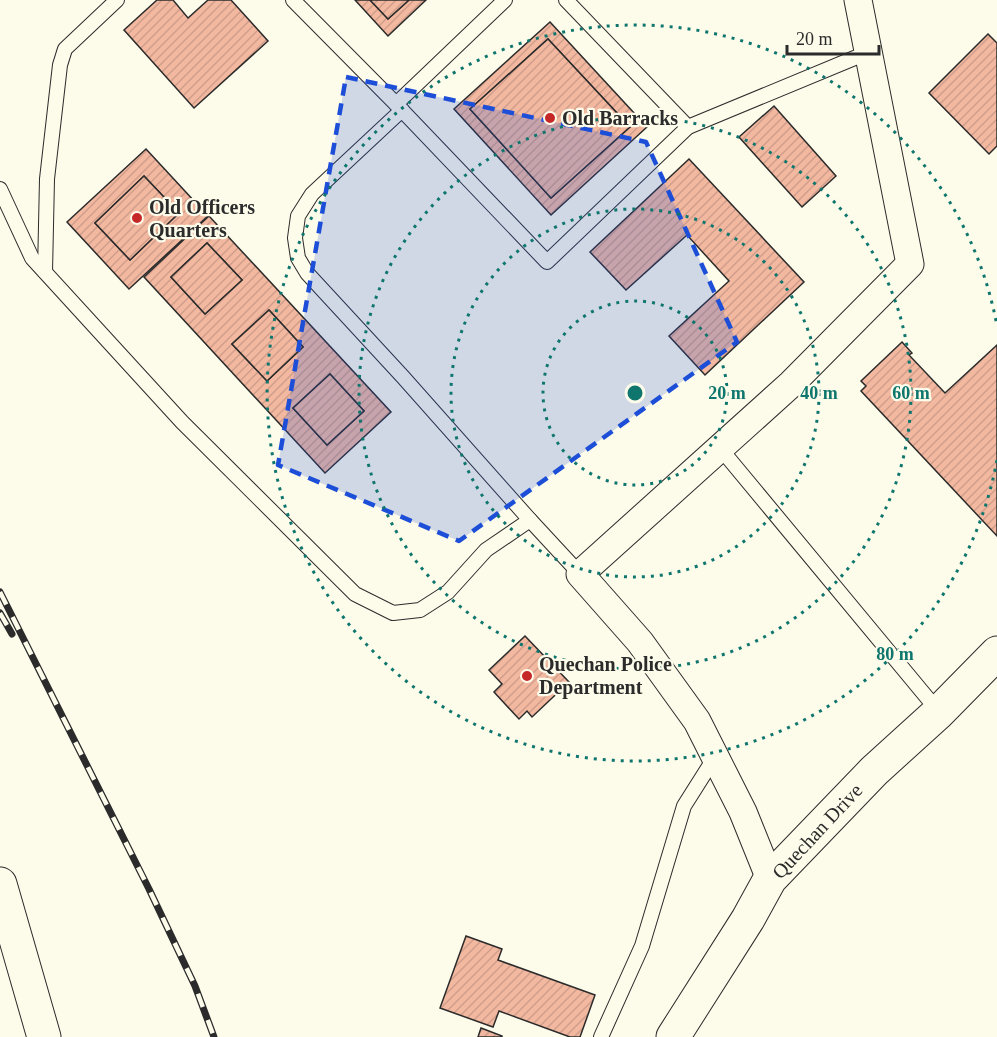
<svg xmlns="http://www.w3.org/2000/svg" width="997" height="1037" viewBox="0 0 997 1037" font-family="'Times New Roman',serif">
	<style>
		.building { fill: url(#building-hatch); stroke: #2b2b2b; stroke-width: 1.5; fill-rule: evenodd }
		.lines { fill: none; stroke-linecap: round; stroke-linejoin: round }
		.lane-casing { stroke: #2b2b2b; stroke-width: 16 }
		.street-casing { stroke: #2b2b2b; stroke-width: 29 }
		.secondary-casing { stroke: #2b2b2b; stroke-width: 35 }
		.lane { stroke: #fdfbea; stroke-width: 14 }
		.street { stroke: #fdfbea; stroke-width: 27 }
		.secondary { stroke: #fdfbea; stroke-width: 33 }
		.rail-casing { stroke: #2b2b2b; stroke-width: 7 }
		.rail { stroke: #fdfbea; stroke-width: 4.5; stroke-dasharray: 14; stroke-linecap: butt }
		.marked { fill: #1d4ed8; fill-opacity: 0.2; stroke: #1d4ed8; stroke-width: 4.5; stroke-dasharray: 12 8; stroke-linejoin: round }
		.ring { fill: none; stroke: #0f766e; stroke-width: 3; stroke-dasharray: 3 6 }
		.poi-dot { fill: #c62828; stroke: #fdfbea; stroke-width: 2 }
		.labels { text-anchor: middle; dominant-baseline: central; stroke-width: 4.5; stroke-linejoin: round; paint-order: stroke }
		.poi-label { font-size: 20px; font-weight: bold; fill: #2b2b2b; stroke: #fdfbea; text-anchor: start }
		.street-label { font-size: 20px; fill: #2b2b2b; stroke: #fdfbea }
		.centre { fill: #0f766e; stroke: #fdfbea; stroke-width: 3 }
		.ring-label { font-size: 18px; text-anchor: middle; font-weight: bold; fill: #0f766e; stroke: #fdfbea; stroke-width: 4.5; stroke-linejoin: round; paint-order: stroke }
	</style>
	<defs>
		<pattern id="building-hatch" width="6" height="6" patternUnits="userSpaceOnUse" patternTransform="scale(1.5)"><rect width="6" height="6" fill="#f2b8a0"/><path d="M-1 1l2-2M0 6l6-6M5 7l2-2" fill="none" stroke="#d09e8a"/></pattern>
	</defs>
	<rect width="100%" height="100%" fill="#fdfbea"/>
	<g class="building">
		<polygon points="157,0 173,0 188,18 208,0 231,0 268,41 194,108 124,30"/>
		<polygon points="355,0 370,0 388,19 409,0 426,0 388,36"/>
		<polygon points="370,0 409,0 388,19"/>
		<path d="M 550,22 L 647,127 L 551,215 L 454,109 ZM 548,39 L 630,127 L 551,198 L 470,109 Z"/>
		<polygon points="988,34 997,43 997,146 989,154 929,93"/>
		<polygon points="548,39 630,127 551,198 470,109"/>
		<polygon points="774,106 836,176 802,207 739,137"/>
		<path d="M 146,149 L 208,216 L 129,289 L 67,222 ZM 144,176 L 179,213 L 130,260 L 95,223 Z"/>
		<polygon points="689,159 804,282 705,375 669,336 729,281 687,235 626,290 590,252"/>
		<polygon points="144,176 179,213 130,260 95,223"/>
		<path d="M 209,216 L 391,412 L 325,473 L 144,277 ZM 207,243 L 242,280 L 205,314 L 171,277 ZM 269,310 L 303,347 L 267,381 L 232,344 ZM 330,374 L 364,411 L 327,445 L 293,408 Z"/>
		<polygon points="207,243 242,280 205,314 171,277"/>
		<polygon points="269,310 303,347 267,381 232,344"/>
		<polygon points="902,342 912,353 909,355 945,393 997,345 997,536 861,391 866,386 861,381"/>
		<polygon points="330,374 364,411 327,445 293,408"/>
		<polygon points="525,636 569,682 532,717 527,711 519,719 494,692 502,684 489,670"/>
		<polygon points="466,936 502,949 498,960 595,995 580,1037 570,1037 499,1011 493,1027 440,1008"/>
		<polygon points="481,1028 502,1036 502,1037 478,1037"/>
	</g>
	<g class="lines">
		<g class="lane-casing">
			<g id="lane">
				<polyline points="293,0 396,104"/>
				<polyline points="505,0 396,104 547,262 688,127 566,0"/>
				<polyline points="402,110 312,194 298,216 295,238 298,258 307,273 403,377 530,520"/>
				<polyline points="688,127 869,52"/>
				<polyline points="0,189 32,258 182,422 355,594 393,613 420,610 448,592 486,550 530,520 580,574"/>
				<polyline points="45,272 47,179 60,65 65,49 117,0"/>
				<polyline points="720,448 939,712"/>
				<polyline points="601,1037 642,946 684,806 715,757"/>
			</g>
		</g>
		<g class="street-casing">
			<polyline id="street" points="770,879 743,812 697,721 640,642 580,574 791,384 910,264 858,0"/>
		</g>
		<g class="secondary-casing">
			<g id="secondary">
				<polyline points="0,884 44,1037"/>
				<polyline points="673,1037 748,919 770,879 874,771 939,712 997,653"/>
			</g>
		</g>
		<use href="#lane" class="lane"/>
		<use href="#street" class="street"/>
		<use href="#secondary" class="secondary"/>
		<g class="rail-casing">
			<g id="rail">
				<polyline points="0,592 149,889 195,986 214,1037"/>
				<polyline points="0,613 12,634"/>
			</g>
		</g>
		<use href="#rail" class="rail"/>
	</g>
	<path class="marked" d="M 346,77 L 646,142 L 737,342 L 459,541 L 278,465 Z"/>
	<g class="ring">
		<circle cx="635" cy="393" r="92"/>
		<circle cx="635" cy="393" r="184"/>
		<circle cx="635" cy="393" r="276"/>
		<path d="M997 460A368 368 0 1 1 997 326"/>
	</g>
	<g class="poi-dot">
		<circle cx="550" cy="118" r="6"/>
		<circle cx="137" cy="218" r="6"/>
		<circle cx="527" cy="676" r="6"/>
	</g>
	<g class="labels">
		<g class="poi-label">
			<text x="562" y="118">Old Barracks</text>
			<text x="149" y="207">Old Officers<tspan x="149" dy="23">Quarters</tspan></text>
			<text x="539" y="664">Quechan Police<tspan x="539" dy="23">Department</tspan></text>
		</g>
		<g class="street-label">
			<text transform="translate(817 831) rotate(-47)">Quechan Drive</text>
		</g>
	</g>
	<circle cx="635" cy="393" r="9" class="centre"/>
	<g class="ring-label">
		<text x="727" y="399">20 m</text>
		<text x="819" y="399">40 m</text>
		<text x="911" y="399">60 m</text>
		<text x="895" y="660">80 m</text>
	</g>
	<path d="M787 45v9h92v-9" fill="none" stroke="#2b2b2b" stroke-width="3"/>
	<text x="796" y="45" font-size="18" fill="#2b2b2b" stroke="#fdfbea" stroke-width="4.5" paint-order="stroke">20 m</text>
</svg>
